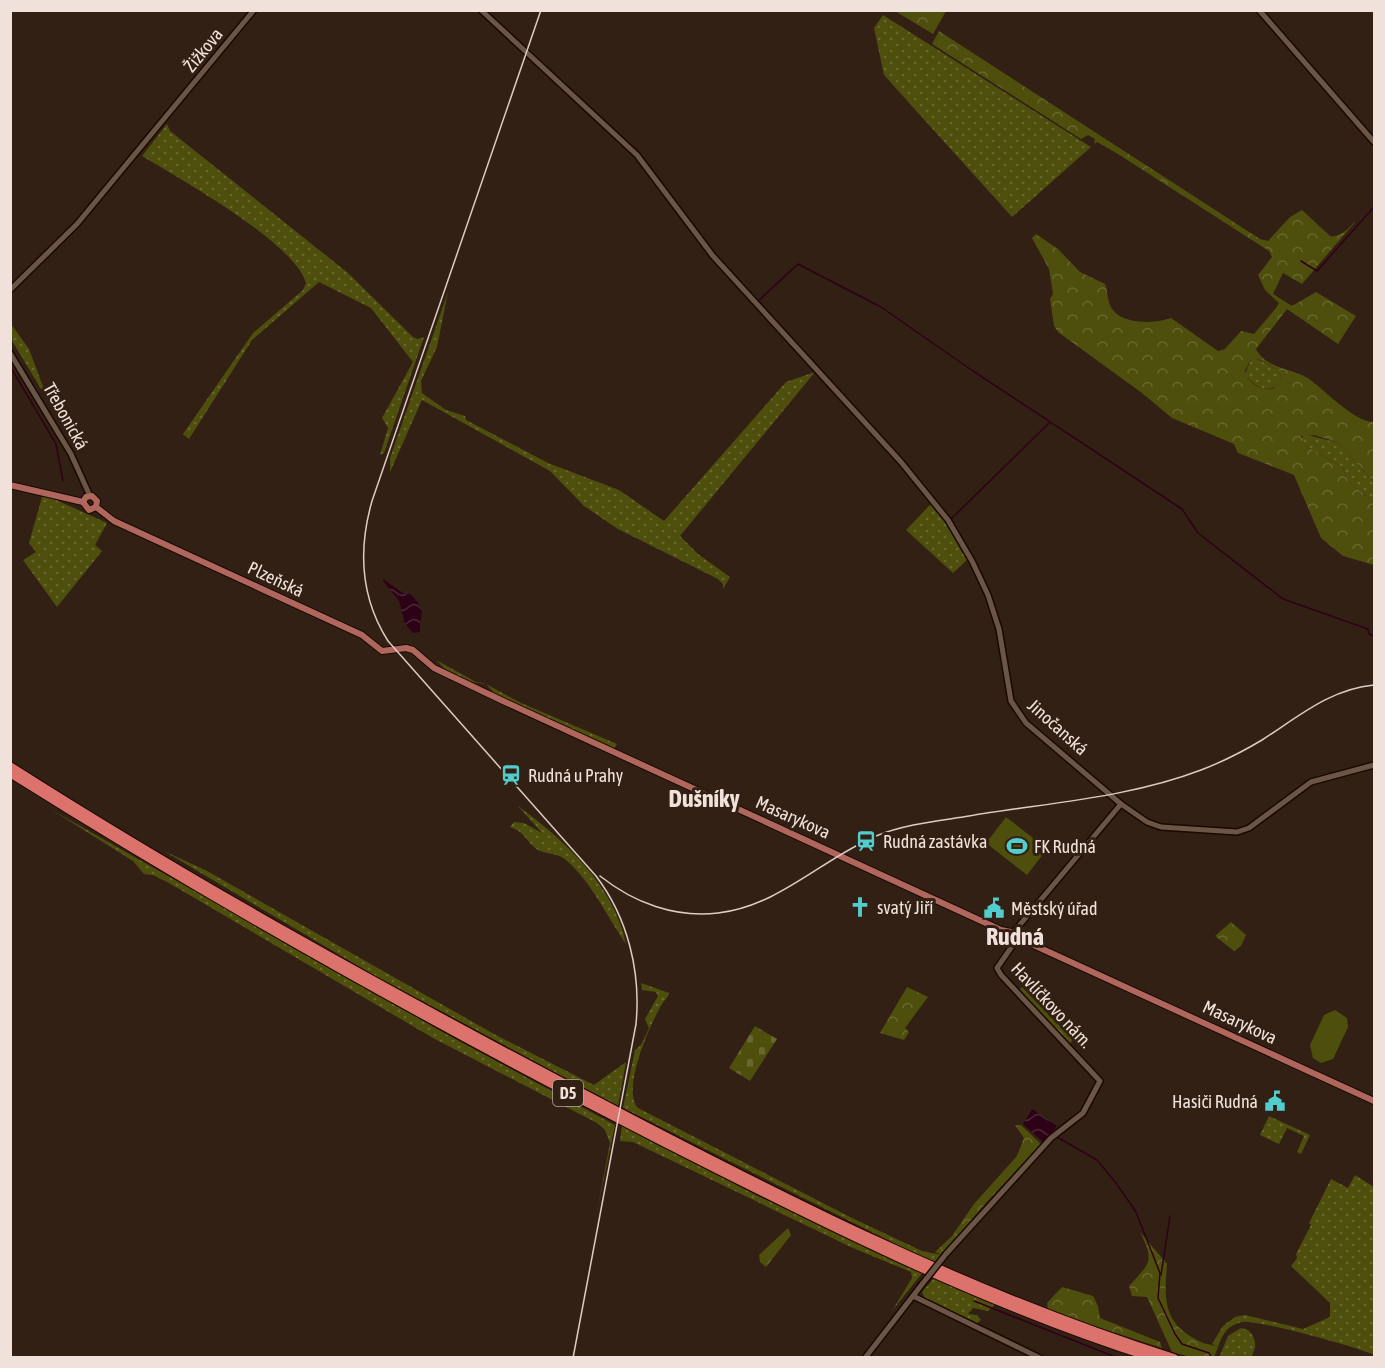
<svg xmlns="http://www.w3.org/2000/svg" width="1385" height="1368" viewBox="0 0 1385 1368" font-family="'Asap Condensed',sans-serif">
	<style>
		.grass { fill: url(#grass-dots) }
		.forest { fill: url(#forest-crowns); fill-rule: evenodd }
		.cemetery { fill: url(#cemetery-stones) }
		.garden { fill: #4e4e0d }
		.water { fill: url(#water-waves) }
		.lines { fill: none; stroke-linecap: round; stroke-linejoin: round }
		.stream { stroke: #2d0216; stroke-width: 1.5 }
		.minor-casing { stroke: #1a0901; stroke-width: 8 }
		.major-casing { stroke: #1a0901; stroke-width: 8 }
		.highway-casing { stroke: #1a0901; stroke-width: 10 }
		.minor { stroke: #6a5547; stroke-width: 5 }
		.major { stroke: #ae665d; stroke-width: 6 }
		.highway { stroke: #db726b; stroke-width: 8 }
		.rail { stroke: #dbccc4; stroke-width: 1.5 }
		.minor-bridge-casing { stroke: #1a0901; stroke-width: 8; stroke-linecap: butt }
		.minor-bridge { stroke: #6a5547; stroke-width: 5 }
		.labels { text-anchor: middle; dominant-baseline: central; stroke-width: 6; stroke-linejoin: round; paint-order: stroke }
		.shield { fill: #332014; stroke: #b7a89f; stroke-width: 1.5 }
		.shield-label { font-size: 16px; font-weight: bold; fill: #f0e2db }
		.street-label { font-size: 18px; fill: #f0e2db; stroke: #332014 }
		.poi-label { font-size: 18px; fill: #f0e2db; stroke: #332014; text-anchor: start }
		.district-label { font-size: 24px; font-weight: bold; fill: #f0e2db; stroke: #332014 }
	</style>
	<defs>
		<pattern id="grass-dots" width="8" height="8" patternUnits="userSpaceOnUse" patternTransform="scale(1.5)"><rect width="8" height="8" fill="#4e4e0d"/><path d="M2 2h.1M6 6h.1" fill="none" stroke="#686730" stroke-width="1.8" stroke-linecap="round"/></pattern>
		<pattern id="forest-crowns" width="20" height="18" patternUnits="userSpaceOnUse" patternTransform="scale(1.5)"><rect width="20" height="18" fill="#4e4e0d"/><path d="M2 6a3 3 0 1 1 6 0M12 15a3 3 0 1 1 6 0" fill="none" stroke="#686730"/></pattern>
		<pattern id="cemetery-stones" width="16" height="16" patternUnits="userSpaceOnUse" patternTransform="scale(1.5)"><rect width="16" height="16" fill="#4e4e0d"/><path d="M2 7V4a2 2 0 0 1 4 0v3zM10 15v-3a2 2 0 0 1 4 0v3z" fill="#686730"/></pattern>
		<pattern id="water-waves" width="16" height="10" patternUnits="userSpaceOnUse" patternTransform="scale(1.5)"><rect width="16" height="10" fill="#2d0216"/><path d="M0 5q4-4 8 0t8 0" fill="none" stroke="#4c2737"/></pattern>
	</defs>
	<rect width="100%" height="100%" fill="#332014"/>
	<g class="grass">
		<polygon points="883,15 1091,147 1012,217 884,75 874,28"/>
		<path d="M 167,124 L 170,131 L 348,273 L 413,337 L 418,339 L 424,337 L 384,453 L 380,455 L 388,428 L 382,418 L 413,362 L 371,308 L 319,282 L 252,340 L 189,439 L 183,434 L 253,333 L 303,290 L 306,283 C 295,243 180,179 142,156 Z"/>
		<polygon points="448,292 437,347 421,381 422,393 446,410 465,416 466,420 548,463 619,490 664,521 786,382 815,372 680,536 698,554 730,577 723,589 723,584 718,579 618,529 584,506 550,471 422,400 390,472 390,458"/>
		<polygon points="11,324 29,349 42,384 65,429 11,339"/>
		<path d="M 1255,358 L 1279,370 L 1281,378 C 1272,397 1255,388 1245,374 L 1251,359 Z"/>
		<polygon points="1304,434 1339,443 1374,483 1374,502 1350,483 1341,466 1306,446 1301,440"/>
		<polygon points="43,494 107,523 95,545 102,551 57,607 23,560 36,552 29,543"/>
		<polygon points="932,503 953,531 968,559 953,573 906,530"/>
		<polygon points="436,660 476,682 484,683 521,703 617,744 614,748 495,694 486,684 472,682 445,669"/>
		<path d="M 518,806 C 564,840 614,885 626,944 C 606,915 593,884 566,860 C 557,852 544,855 535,848 C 526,840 523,831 510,827 L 514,822 L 524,823 L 542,833 Z"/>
		<polygon points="52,810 446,1034 615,1125 596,1216 610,1143 605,1130 597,1123 433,1038 169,883 153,875 144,874 133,861"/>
		<polygon points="164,851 207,871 494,1034 594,1085 626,1062 618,1106 372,974"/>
		<path d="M 641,983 L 669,993 C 668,998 665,999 662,1004 C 650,1024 621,1090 638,1108 L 850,1217 L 922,1251 L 942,1255 L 934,1263 L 623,1108 L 635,1050 L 641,1045 L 649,1028 L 645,1019 L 658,996 L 656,992 L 642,990 Z"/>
		<polygon points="1269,1116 1310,1135 1301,1154 1297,1152 1304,1136 1287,1128 1279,1144 1260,1135"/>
		<polygon points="622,1125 756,1195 923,1272 892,1311 912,1278 911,1272 853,1248 633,1142 620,1141"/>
		<path d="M 1355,1175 L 1374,1187 L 1374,1355 C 1360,1348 1256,1319 1242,1322 C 1228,1325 1222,1334 1218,1347 L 1212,1344 L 1223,1326 L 1235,1317 L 1245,1315 L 1303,1329 L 1330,1317 L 1330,1303 L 1291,1266 L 1297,1258 L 1296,1254 L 1311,1225 L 1309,1223 L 1331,1179 L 1348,1188 Z"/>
		<polygon points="934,1278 994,1305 988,1311 973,1308 968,1314 977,1315 981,1320 976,1324 925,1299 922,1292"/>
		<path d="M 1241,1328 L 1248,1330 C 1257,1339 1257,1347 1251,1357 L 1219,1358 L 1228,1336 Z"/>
	</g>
	<g class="forest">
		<polygon points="895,11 946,11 933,34"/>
		<path d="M 939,31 L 1260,239 L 1268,241 L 1290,217 L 1302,210 L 1330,236 C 1341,238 1348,228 1356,221 L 1302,284 L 1283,273 L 1273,294 L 1292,306 L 1316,292 L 1356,316 L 1338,344 L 1287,309 L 1256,349 C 1267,371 1297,368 1313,382 C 1327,393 1357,423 1374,422 L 1374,483 L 1339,443 L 1314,435 L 1301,436 L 1306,446 L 1341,466 L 1350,483 L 1374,502 L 1374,565 L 1343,556 L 1321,538 L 1294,475 L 1238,453 L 1234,444 L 1172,418 L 1142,393 L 1058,332 L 1054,326 L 1050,299 L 1053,294 L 1049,269 L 1032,238 L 1036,234 L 1058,249 L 1080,272 L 1105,284 C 1108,291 1107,300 1111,307 C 1120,325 1156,324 1171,318 L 1218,351 L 1225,349 L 1241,331 L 1254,334 L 1276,308 L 1279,303 L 1265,290 L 1258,275 L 1272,257 L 1269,251 L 1118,154 L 1097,142 L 1094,144 L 1095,139 L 1088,135 L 1081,139 L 932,44 ZM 1251,359 L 1258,359 L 1279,370 L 1281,378 L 1274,388 C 1262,392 1248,383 1245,371 Z"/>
		<polygon points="1231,922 1246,935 1241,946 1234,951 1215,936"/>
		<polygon points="907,987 928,997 905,1028 909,1032 904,1040 880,1033"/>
		<polygon points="1022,987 1073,1040 1068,1045 1018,991"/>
		<polygon points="1015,1125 1021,1125 1041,1144 985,1204 942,1255 935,1252 952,1236 974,1204 1017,1156 1024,1138"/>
		<polygon points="788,1228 791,1235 766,1267 760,1262 759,1255"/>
		<path d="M 1140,1232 L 1167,1264 C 1164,1301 1163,1324 1201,1342 C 1207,1345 1212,1344 1218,1347 L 1214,1357 L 1191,1357 L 1172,1352 L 1147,1297 L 1132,1296 L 1129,1286 C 1150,1263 1155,1262 1140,1232 Z"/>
		<polygon points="1062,1287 1093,1296 1098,1306 1100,1318 1160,1342 1162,1348 1048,1311 1047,1303"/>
	</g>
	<polygon class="cemetery" points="755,1026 777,1039 750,1081 729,1068"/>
	<g class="garden">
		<polygon points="1006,817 1047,849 1027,875 986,843"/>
		<polygon points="1335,1010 1347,1018 1348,1027 1333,1059 1321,1063 1313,1058 1310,1045 1324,1015"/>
	</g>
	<g class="water">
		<path d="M 380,577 L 403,593 L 411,594 C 429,615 419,611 420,632 L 413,633 L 405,624 L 399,601 Z"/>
		<polygon points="1032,1109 1057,1126 1044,1143 1023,1124"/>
	</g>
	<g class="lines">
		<g class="stream">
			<polyline points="1301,261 1317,271 1374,207"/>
			<polyline points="757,302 798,264 881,307 973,371 1182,509 1198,533 1283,599 1368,629 1369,634 1374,636"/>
			<polyline points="10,366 56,444 63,481"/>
			<polyline points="950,520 1049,423"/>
			<polyline points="1057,1137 1097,1160 1116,1183 1136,1212 1160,1273 1158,1298 1175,1334 1182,1344 1209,1353 1212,1358"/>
			<polyline points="1161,1275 1170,1216"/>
			<polyline points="974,1301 1118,1358"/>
		</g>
		<g class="minor-casing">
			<g id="minor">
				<polyline points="481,10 637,155 713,256 901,462 948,520 972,561 988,595 999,629 1011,701 1026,723 1121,804 1147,822 1161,827 1237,832 1249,828 1311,782 1374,765"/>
				<polyline points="1259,10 1374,142"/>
				<polyline points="10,290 77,224 254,10"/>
				<polyline points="10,353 71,454 90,496"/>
				<polyline points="1013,933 1121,804"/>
				<polyline points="946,1254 1051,1138 1083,1113 1100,1081 1001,975 997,968 1015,942"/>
				<polyline points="913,1296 1040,1358"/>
				<polyline points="865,1358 923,1283"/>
			</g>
		</g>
		<g class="major-casing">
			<g id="major">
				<polyline points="10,485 83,502 89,510 96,507"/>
				<polyline points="83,502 86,497 92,496 97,501 96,507 114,521 362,635 382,651 406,648 413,650 434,668 503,701 1001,930 1016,933 1027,942 1374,1101"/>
				<polyline points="1011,933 1009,938 1013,942 1017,941 1019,936"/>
			</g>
		</g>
		<g class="highway-casing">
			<g id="highway">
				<path d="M 10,766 C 195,884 387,990 581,1092 C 773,1193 967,1293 1174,1358"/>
				<path d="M 10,773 C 220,905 437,1026 657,1139 C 818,1221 980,1303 1153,1358"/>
			</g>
		</g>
		<use href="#minor" class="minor"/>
		<use href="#major" class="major"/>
		<use href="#highway" class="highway"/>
		<g class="rail">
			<path d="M 541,10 L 372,501 C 358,550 360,597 388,641 L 596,876 C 628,918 641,972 636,1024 L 573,1358"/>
			<path d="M 600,876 C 634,903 675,918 718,913 C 779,906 822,859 876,836 C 906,824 938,821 969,816 C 1046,803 1128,798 1201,770 C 1222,762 1242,752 1262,740 C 1298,717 1330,689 1374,685"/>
		</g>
		<g class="minor-bridge-casing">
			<polyline id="minor-bridge" points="923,1283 946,1254"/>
		</g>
		<use href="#minor-bridge" class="minor-bridge"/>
	</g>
	<defs>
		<g id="station-bare" transform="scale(1.62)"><path d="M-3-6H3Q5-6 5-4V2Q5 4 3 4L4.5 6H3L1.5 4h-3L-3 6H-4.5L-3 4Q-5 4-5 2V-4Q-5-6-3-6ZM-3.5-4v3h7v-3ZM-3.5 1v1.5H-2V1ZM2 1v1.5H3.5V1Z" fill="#52cdcd" stroke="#332014" stroke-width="2.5" paint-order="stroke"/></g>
		<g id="stadium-bare" transform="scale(1.62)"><path d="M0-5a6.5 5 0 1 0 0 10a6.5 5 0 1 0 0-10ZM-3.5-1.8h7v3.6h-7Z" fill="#52cdcd" stroke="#332014" stroke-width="2.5" paint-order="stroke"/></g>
		<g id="church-bare" transform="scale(1.62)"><path d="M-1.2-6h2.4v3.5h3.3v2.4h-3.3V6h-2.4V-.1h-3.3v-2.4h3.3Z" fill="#52cdcd" stroke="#332014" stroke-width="2.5" paint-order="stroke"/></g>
		<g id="civic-bare" transform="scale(1.62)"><path d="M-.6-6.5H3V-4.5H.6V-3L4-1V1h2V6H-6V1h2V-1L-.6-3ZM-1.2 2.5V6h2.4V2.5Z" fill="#52cdcd" stroke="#332014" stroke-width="2.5" paint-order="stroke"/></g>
	</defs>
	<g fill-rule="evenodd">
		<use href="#station-bare" x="511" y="775"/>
		<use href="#station-bare" x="866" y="841"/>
		<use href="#stadium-bare" x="1017" y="846"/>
		<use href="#church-bare" x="860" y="907"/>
		<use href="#civic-bare" x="994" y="908"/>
		<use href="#civic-bare" x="1275" y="1101"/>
	</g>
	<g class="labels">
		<rect class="shield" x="553" y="1080" width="30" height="26" rx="4.5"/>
		<g class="shield-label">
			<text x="568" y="1093">D5</text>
		</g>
		<g class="street-label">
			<text transform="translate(203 50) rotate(-51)">Žižkova</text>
			<text transform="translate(66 416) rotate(61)">Třebonická</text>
			<text transform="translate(276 579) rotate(25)">Plzeňská</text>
			<text transform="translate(1058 727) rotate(42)">Jinočanská</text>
			<text transform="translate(793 817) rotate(24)">Masarykova</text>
			<text transform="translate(1052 1005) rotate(47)">Havlíčkovo nám.</text>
			<text transform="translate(1240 1022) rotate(25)">Masarykova</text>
		</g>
		<g class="poi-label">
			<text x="528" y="775">Rudná u Prahy</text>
			<text x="883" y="841">Rudná zastávka</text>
			<text x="1034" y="846">FK Rudná</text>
			<text x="877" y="907">svatý Jiří</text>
			<text x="1011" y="908">Městský úřad</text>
			<text x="1258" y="1101" text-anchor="end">Hasiči Rudná</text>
		</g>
		<g class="district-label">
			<text x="704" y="798">Dušníky</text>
			<text x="1015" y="936">Rudná</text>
		</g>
	</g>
	<rect width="1385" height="1368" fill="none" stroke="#f0e2db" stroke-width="24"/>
</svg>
